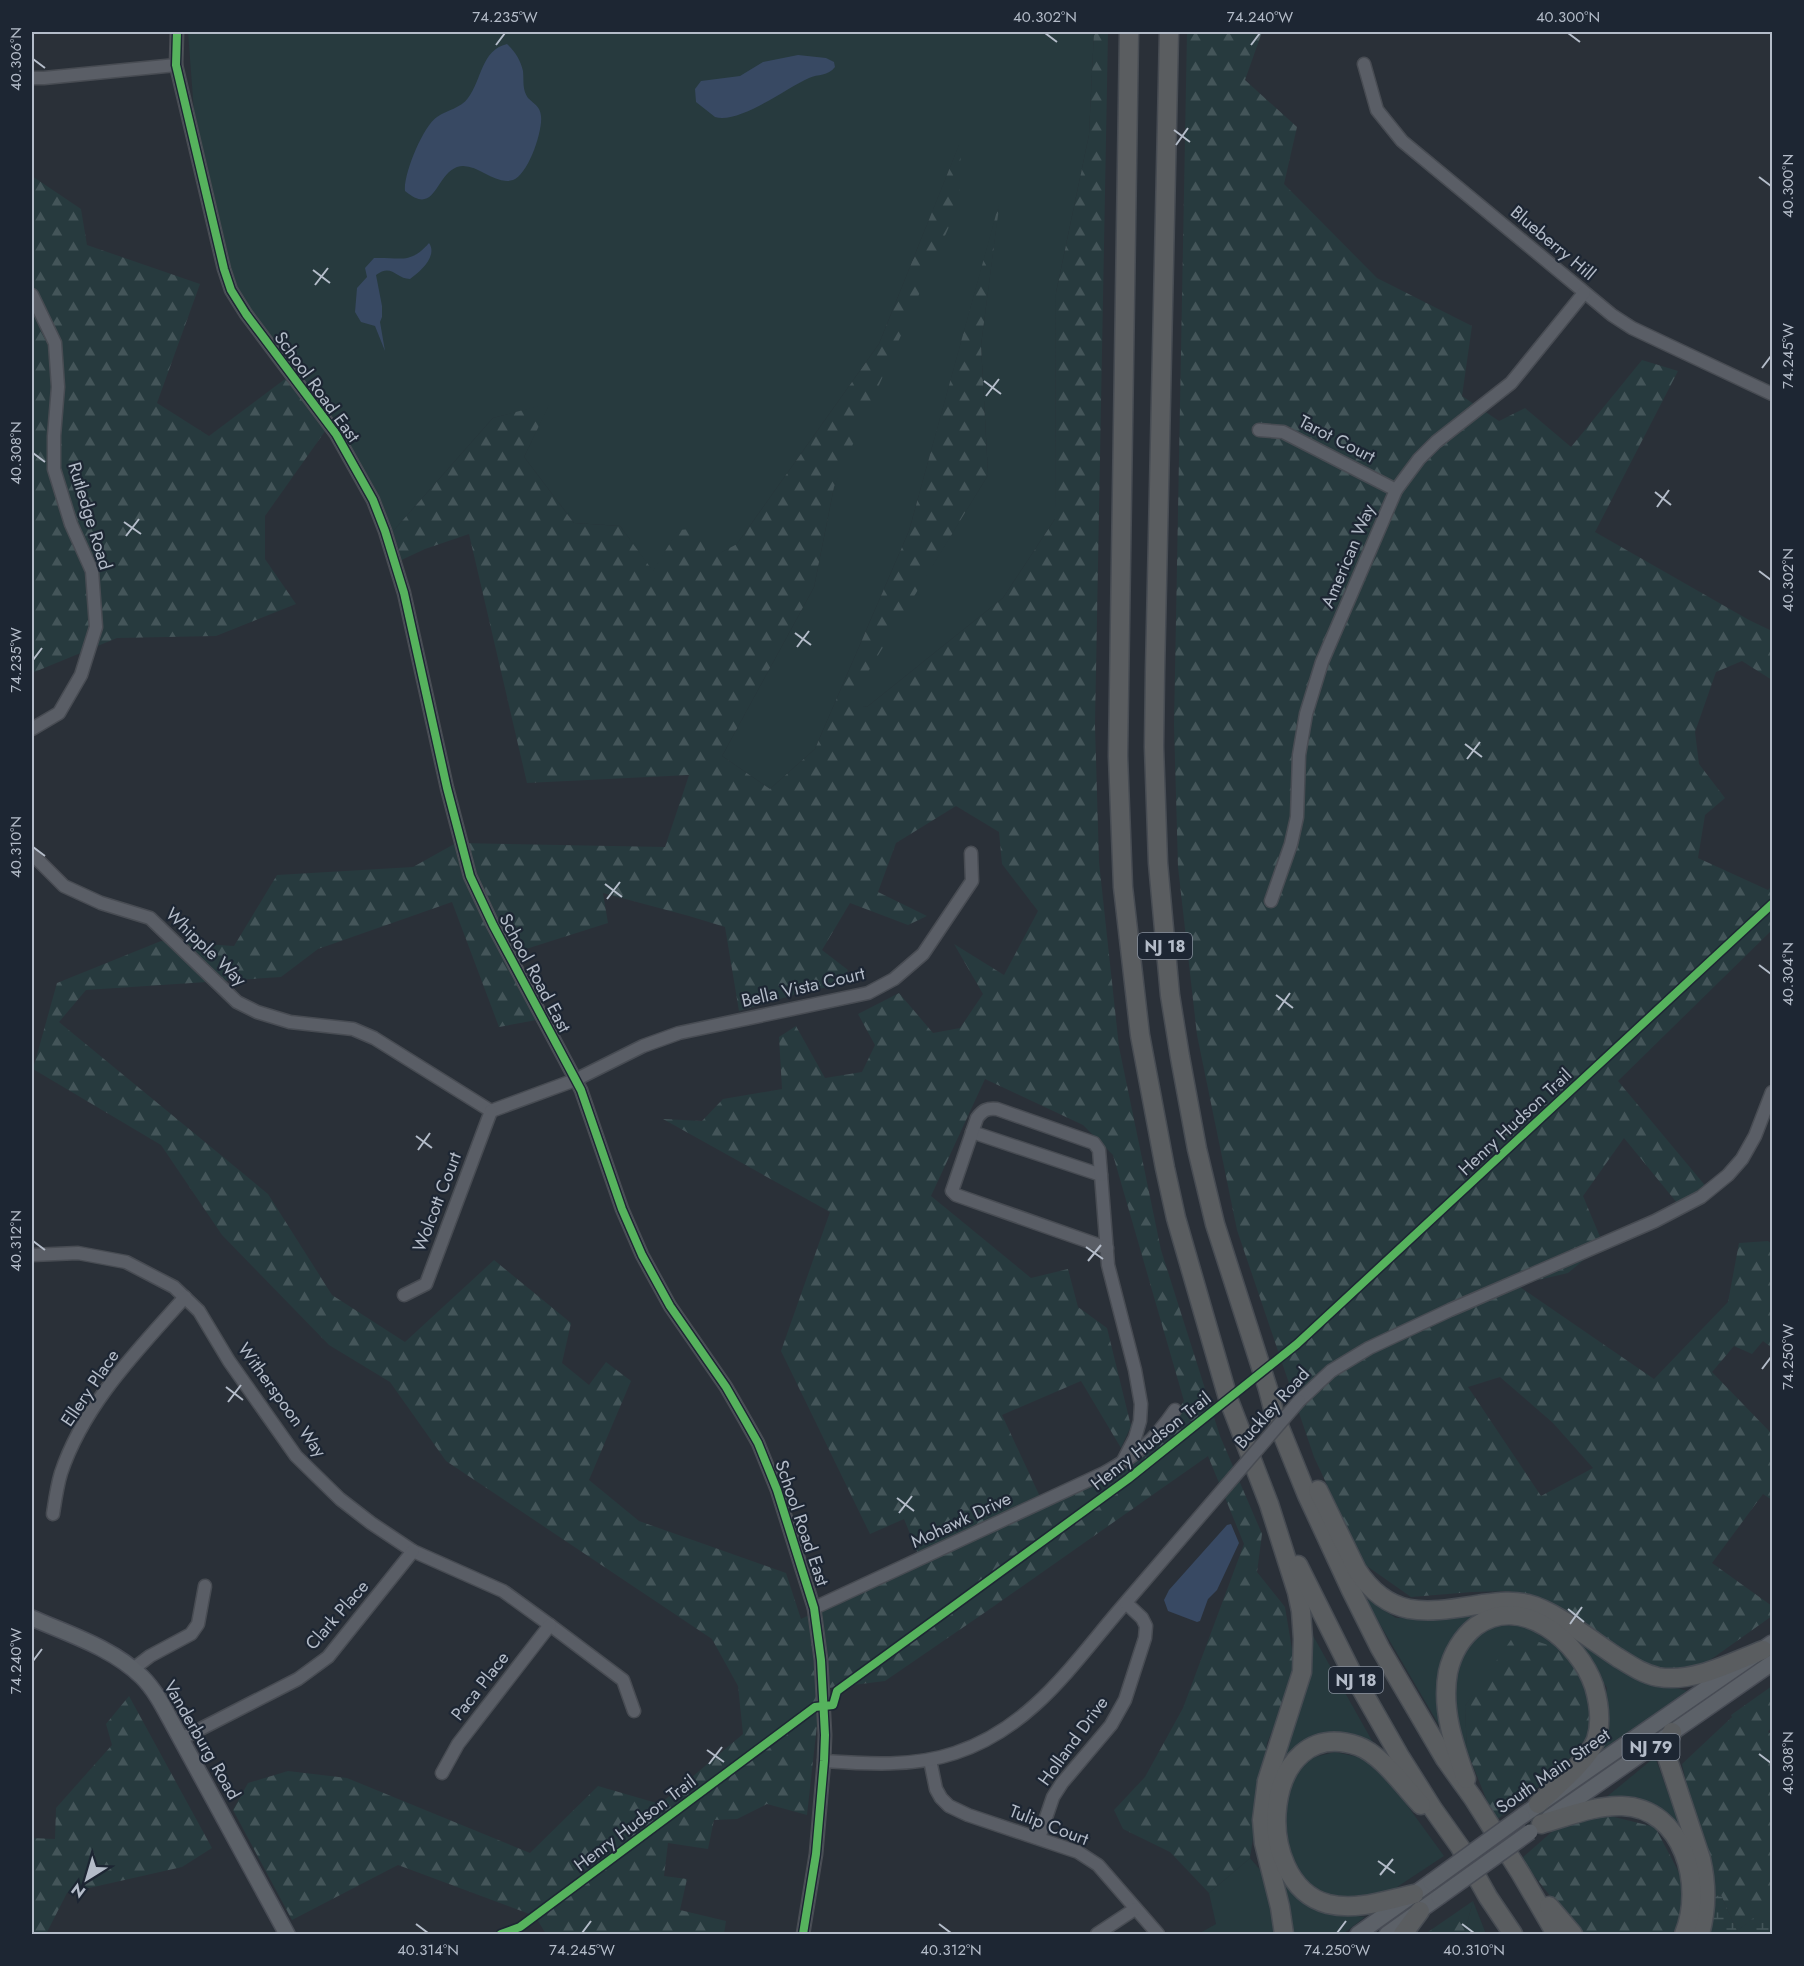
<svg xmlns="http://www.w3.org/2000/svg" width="1804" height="1966" viewBox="0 0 1804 1966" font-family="Jost,sans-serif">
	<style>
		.grass { fill: #273a3e }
		.forest { fill: url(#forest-firs); fill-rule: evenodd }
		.wetland { fill: url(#wetland-marsh) }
		.water { fill: #384963 }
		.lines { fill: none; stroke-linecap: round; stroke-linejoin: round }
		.minor-casing { stroke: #484c53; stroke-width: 15 }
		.major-casing { stroke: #484c55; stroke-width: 18 }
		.highway-casing { stroke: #474c53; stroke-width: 21 }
		.minor { stroke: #5a5e66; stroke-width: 12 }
		.major { stroke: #5c6168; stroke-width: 15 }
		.highway { stroke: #5a5d60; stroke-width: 18 }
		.minor-bridge-casing { stroke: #484c53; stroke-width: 15; stroke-linecap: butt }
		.major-bridge-casing { stroke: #484c55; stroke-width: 18; stroke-linecap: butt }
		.minor-bridge { stroke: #5a5e66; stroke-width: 12 }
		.major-bridge { stroke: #5c6168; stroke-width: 15 }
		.cycleway-casing { stroke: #1d2633; stroke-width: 11 }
		.cycleway { stroke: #56b35d; stroke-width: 8 }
		.ticks { fill: none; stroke: #b4bcc9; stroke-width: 2 }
		.labels { text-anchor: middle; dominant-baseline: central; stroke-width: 4.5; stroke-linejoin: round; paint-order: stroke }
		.shield { fill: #1d2633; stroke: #878f9c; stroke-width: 1.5 }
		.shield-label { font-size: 16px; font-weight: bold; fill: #b4bcc9 }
		.street-label { font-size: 18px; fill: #b4bcc9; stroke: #1d2633 }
		.neatline { fill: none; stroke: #b4bcc9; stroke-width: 2 }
		.ticks-label { font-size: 15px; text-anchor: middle; fill: #b4bcc9 }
	</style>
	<defs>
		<pattern id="forest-firs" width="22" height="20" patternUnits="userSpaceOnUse" patternTransform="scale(1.5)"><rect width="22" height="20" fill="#273a3e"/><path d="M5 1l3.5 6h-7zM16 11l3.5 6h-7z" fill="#445559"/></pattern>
		<pattern id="wetland-marsh" width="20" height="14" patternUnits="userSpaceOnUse" patternTransform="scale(1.5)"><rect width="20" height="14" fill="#273a3e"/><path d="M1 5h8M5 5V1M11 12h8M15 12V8" fill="none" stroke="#445559"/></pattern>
	</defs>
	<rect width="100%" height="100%" fill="#2a3038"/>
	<g class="grass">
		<polygon points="188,32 1094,32 1089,135 1056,293 1055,519 1003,598 867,707 862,706 837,720 988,475 981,345 999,205 909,531 815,749 770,789 722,756 814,587 834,487 960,143 879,344 737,544 714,557 707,564 678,531 653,572 620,526 574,523 524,457 549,404 493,418 388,537 328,427 306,400 285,379 216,264 195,126"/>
		<polygon points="1364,1597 1396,1618 1451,1617 1491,1610 1454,1635 1437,1683 1443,1732"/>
		<polygon points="1496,1625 1526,1626 1560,1649 1484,1681 1465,1706 1467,1751 1457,1726 1451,1675 1476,1637"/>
		<polygon points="1311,1632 1380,1755 1340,1735 1304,1740 1277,1771"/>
		<polygon points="1576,1638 1633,1677 1688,1691 1593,1758 1607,1688"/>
		<polygon points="1335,1752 1363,1758 1385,1775 1444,1856 1391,1891 1348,1898 1318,1892 1290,1864 1282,1813 1289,1781 1307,1759"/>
		<polygon points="1655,1757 1685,1839 1661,1808 1637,1797 1604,1799"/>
		<polygon points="1250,1858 1268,1879 1276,1934 1198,1934 1216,1924 1209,1893"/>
		<polygon points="1283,1879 1318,1911 1365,1917 1343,1934 1291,1934"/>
		<polygon points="1473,1901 1486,1934 1464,1934"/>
	</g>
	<g class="forest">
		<path d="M 1094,32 L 1108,32 L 1095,725 L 1099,862 L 1119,1047 L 1161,1250 L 1220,1436 L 1262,1534 L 1257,1572 L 1285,1607 L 1296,1673 L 1267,1743 L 1250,1858 L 1209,1893 L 1170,1852 L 1123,1829 L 1114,1810 L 1145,1777 L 1183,1708 L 1244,1544 L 1208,1456 L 987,1611 L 885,1681 L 821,1689 L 807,1815 L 767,1804 L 737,1819 L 714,1820 L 708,1849 L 668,1843 L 664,1876 L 687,1879 L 680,1910 L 726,1921 L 724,1934 L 546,1934 L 535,1916 L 398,1865 L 292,1920 L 233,1810 L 248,1783 L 288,1771 L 347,1778 L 530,1853 L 598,1786 L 660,1804 L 743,1734 L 738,1686 L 712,1639 L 446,1461 L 390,1382 L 329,1345 L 222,1235 L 161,1145 L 33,1069 L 57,983 L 161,941 L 234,946 L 277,875 L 413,867 L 456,843 L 665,847 L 689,775 L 527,783 L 469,534 L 425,549 L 395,563 L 388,537 L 493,418 L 550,403 L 524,457 L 574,523 L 620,526 L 653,571 L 678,530 L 705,528 L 705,561 L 737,544 L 879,344 L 961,140 L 959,204 L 834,487 L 814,587 L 722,756 L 770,789 L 815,749 L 909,531 L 1000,200 L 981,345 L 988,475 L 849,703 L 867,707 L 1003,598 L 1055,519 L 1056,293 L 1089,135 ZM 956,806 L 999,832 L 1002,864 L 1038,911 L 1004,975 L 954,944 L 983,994 L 960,1028 L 933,1033 L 899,993 L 858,1014 L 875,1045 L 862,1072 L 825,1078 L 796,1026 L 779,1037 L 782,1089 L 723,1099 L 702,1121 L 663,1119 L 830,1212 L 781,1351 L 870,1534 L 904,1519 L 921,1561 L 801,1619 L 786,1573 L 639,1521 L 589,1480 L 631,1381 L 606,1362 L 589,1385 L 562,1363 L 571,1323 L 494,1260 L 405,1342 L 332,1295 L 268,1194 L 59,1022 L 86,990 L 281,977 L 318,949 L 452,902 L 499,1027 L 542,1019 L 510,960 L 526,949 L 608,923 L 603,893 L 689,916 L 725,927 L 739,1011 L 814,989 L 839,986 L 848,970 L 822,950 L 850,903 L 908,925 L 927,916 L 878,892 L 896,843 ZM 985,1079 L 1083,1125 L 1113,1155 L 1184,1401 L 1150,1452 L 1042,1501 L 1002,1415 L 1081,1381 L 1121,1448 L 1131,1426 L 1107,1328 L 1078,1307 L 1068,1269 L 1031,1278 L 931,1196 Z"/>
		<path d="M 1187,32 L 1262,32 L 1245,80 L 1297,127 L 1284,184 L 1377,278 L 1472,326 L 1462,396 L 1499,421 L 1525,408 L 1571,447 L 1642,360 L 1678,371 L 1595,532 L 1749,620 L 1772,631 L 1772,680 L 1742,661 L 1716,672 L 1695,732 L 1699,764 L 1725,798 L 1705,815 L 1698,858 L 1768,890 L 1772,886 L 1772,930 L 1618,1081 L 1708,1189 L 1682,1209 L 1624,1138 L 1583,1196 L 1603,1244 L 1568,1273 L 1517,1285 L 1654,1379 L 1728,1302 L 1739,1243 L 1768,1241 L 1772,1244 L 1772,1348 L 1763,1341 L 1752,1354 L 1734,1346 L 1712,1372 L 1772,1434 L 1772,1500 L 1763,1494 L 1712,1563 L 1772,1606 L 1772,1616 L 1689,1675 L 1642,1663 L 1564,1611 L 1510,1591 L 1472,1592 L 1411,1597 L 1364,1564 L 1314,1457 L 1237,1230 L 1197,1035 L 1178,867 L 1174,725 ZM 1500,1377 L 1553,1423 L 1593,1468 L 1541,1496 L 1468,1387 Z"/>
		<polygon points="32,176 81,209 87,245 200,284 157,403 209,436 285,379 306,400 328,427 265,516 265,559 296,604 216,636 117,638 32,673"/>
		<polygon points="1515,1634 1560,1649 1584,1681 1594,1729 1557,1773 1495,1821 1467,1751 1465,1706"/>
		<polygon points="1772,1686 1772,1726 1768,1732 1772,1734 1772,1912 1761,1913 1737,1931 1721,1895 1712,1897 1682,1764 1732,1717 1731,1715"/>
		<polygon points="129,1696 212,1848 182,1867 67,1893 46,1934 32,1934 32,1838 55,1839 56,1808 112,1745 106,1724"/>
		<polygon points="1606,1815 1655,1827 1684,1882 1684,1916 1672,1934 1580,1934 1521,1859 1555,1829"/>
		<polygon points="1473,1901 1464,1934 1425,1934"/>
	</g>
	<polygon class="wetland" points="1721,1895 1737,1931 1761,1912 1772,1912 1772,1934 1705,1934 1712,1897"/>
	<g class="water">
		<path d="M 507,44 C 515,51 521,61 523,71 C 524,81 522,89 528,98 C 534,104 540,106 541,116 C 543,131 528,175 513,180 C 494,186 476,161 457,167 C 435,175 436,217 405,191 C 403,175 423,126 437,117 C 447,110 461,108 468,98 C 482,80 481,50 507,44 Z"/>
		<path d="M 798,55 L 826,58 L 834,62 L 835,67 C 828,76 818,74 809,78 C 786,88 740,124 715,117 L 696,102 L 695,89 L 701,81 L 740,76 L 763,62 Z"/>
		<path d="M 429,243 C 438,256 420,272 410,279 C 396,279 392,263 376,275 L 382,306 L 382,317 L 380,322 L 385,351 L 375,326 L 361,322 L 355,312 L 357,288 L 367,277 L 365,268 L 374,258 C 400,257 410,265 429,243 Z"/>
		<polygon points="1231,1524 1239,1543 1217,1590 1208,1599 1200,1621 1197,1622 1168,1611 1164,1600 1169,1590 1227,1525"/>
	</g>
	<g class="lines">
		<g class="minor-casing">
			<g id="minor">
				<polyline points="177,32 176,65 224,269 231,290 246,314 336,434 373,500 385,531 404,593 447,788 470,876 493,925 581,1090 622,1209 642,1255 670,1306 726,1387 745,1420 758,1443 777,1490 814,1608 821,1660 825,1735 824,1761 816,1854 803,1934"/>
				<polyline points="1364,64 1377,110 1402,141 1612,315 1632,328 1772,394"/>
				<polyline points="32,78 44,78 176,65"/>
				<polyline points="32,295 55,343 58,387 54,436 54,469 71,524 92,571 96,627 81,675 59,713 32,729"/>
				<polyline points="1259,430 1283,432 1396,490"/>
				<polyline points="32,854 64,886 101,903 150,918 237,1002 257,1012 290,1022 353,1029 374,1038 491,1111"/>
				<polyline points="1271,901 1291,844 1297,817 1299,755 1306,714 1322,662 1396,490 1419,459 1436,442 1511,383 1584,293"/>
				<polyline points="491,1111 575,1080 643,1046 679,1033 868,993 894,979 923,954 972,881 971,853"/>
				<polyline points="972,1132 1101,1175 1108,1265 1135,1370 1141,1404 1140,1421 1135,1438 1122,1463"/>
				<path d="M 1101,1175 L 1099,1150 L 1094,1143 L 997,1109 C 987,1108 983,1110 977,1118 L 952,1191 L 956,1195 L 1107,1248"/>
				<polyline points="32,1255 78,1253 126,1262 174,1287 199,1311 229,1361 296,1456 340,1499 371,1523 413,1551 503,1591 550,1625 623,1680 634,1711"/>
				<polyline points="404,1295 426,1284 491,1111"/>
				<polyline points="1299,1401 1331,1371 1369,1348 1450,1310 1655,1221 1701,1197 1728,1175 1742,1159 1755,1136 1772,1092"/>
				<path d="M 53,1514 C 55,1501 57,1486 61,1473 C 84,1404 137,1351 185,1297"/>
				<path d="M 814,1608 L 1104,1473 C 1137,1455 1153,1442 1175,1410"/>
				<polyline points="133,1669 150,1656 191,1634 198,1624 205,1586"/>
				<polyline points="181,1739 298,1679 328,1657 413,1551"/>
				<polyline points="930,1760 936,1789 941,1798 949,1806 968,1815 1078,1852 1098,1865 1158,1934"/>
				<path d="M 824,1761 C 867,1764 914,1767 955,1753 C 1031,1728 1072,1665 1121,1608 C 1156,1567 1191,1527 1226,1486"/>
				<polyline points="442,1773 458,1744 550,1625"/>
				<polyline points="1039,1838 1053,1797 1062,1783 1111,1725 1125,1700 1145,1638 1146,1626 1142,1618 1126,1603"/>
				<polyline points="1097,1934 1135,1909"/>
			</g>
		</g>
		<g class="major-casing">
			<g id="major">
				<path d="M 32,1618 C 68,1634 113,1648 142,1677 C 154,1689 162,1704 170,1719 L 287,1934"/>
				<polyline points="1522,1816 1772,1643"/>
				<polyline points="1549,1818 1772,1663"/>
				<polyline points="1358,1934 1431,1882"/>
				<polyline points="1387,1934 1439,1897"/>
			</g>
		</g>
		<g class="highway-casing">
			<g id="highway">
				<polyline points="1129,32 1118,756 1123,887 1140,1035 1165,1168 1176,1218 1228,1398 1269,1504 1297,1592 1301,1611 1303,1639 1302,1672 1267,1781 1262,1820 1264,1843 1280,1907 1284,1934"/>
				<polyline points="1169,32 1155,672 1154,747 1158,863 1170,995 1180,1057 1197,1149 1215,1224 1268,1389 1275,1416 1307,1495 1351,1590 1380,1648 1445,1759 1473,1798 1521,1874 1556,1934"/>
				<path d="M 1318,1490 L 1357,1570 C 1391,1622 1430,1612 1483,1604 C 1498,1602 1513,1600 1528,1604 C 1554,1610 1594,1642 1617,1657 C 1630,1665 1643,1674 1658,1677 C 1693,1683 1730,1663 1763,1650"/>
				<polyline points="1298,1565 1351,1671 1399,1755 1433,1809 1460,1847 1488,1897 1513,1934"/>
				<path d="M 1672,1732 L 1667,1748 L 1668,1760 L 1701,1859 C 1707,1885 1707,1909 1700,1934"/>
				<path d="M 1466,1779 C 1454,1745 1441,1709 1448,1672 C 1452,1654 1462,1637 1476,1626 C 1522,1593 1579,1642 1594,1686 C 1599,1703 1602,1722 1596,1740 C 1588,1760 1554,1788 1538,1804"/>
				<path d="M 1541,1824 C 1567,1817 1595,1805 1622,1806 C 1684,1808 1704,1886 1684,1934"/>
				<path d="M 1414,1894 C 1386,1900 1357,1911 1328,1904 C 1249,1883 1262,1713 1358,1746 C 1381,1754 1404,1787 1421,1805"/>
				<polyline points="1549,1906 1573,1934"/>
				<polyline points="1403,1934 1420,1911"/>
			</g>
		</g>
		<use href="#minor" class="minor"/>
		<use href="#major" class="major"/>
		<use href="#highway" class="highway"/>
		<g class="minor-bridge-casing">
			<polyline id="minor-bridge" points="1226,1486 1299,1401"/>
		</g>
		<g class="major-bridge-casing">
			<g id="major-bridge">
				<polyline points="1431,1882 1522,1816"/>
				<polyline points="1439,1897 1530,1832"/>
			</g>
		</g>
		<use href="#minor-bridge" class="minor-bridge"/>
		<use href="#major-bridge" class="major-bridge"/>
		<g class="cycleway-casing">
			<g id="cycleway">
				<polyline points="177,32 176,65 224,269 231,290 246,314 336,434 373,500 385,531 404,593 447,788 470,876 493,925 581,1090 622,1209 642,1255 670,1306 726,1387 745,1420 758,1443 777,1490 814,1608 821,1660 825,1735 824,1761 816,1854 803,1934"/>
				<polyline points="501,1934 520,1927 815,1707 833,1705 837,1691 1128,1479 1297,1344 1772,904"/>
			</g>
		</g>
		<use href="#cycleway" class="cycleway"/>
	</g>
	<path class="ticks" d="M 1045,33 L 1057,42M 1568,33 L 1580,42M 496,45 L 505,33M 1251,45 L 1260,33M 33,59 L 45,68M 1174,130 L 1190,142M 1176,145 L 1188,128M 1759,177 L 1771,186M 313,270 L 330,283M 315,285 L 328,268M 1762,368 L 1771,356M 984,381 L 1001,394M 986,396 L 999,379M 33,453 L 45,462M 1655,492 L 1671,505M 1657,507 L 1669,490M 124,522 L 141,534M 126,536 L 139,519M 1759,571 L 1771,580M 795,633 L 811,645M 797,647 L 809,631M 33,660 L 42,648M 1465,744 L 1482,757M 1467,759 L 1480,742M 33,847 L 45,856M 605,884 L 622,897M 607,899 L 620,882M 1759,965 L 1771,974M 1276,995 L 1293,1008M 1278,1010 L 1290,993M 416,1136 L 432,1148M 418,1150 L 430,1133M 33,1241 L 45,1250M 1086,1247 L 1103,1259M 1088,1261 L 1101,1245M 1762,1369 L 1771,1357M 226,1387 L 243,1400M 228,1402 L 241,1385M 897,1498 L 914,1511M 899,1513 L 912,1496M 1568,1609 L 1584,1622M 1570,1624 L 1582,1607M 33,1661 L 42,1649M 707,1750 L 724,1762M 1759,1754 L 1771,1763M 709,1764 L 722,1747M 1378,1861 L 1395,1873M 1380,1875 L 1393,1859M 416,1924 L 428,1933M 939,1924 L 951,1933M 1462,1924 L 1474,1933M 582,1933 L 591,1921M 1337,1933 L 1346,1921"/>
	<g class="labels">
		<g class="shield">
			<rect x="1138" y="933" width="54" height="26" rx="4.5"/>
			<rect x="1329" y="1667" width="54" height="26" rx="4.5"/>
			<rect x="1622.5" y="1734" width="57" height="26" rx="4.5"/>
		</g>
		<g class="shield-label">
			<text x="1165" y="946">NJ 18</text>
			<text x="1356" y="1680">NJ 18</text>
			<text x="1651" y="1747">NJ 79</text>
		</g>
		<g class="street-label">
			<text transform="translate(1553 243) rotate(40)">Blueberry Hill</text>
			<text transform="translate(317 387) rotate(54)">School Road East</text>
			<text transform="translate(1337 439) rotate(27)">Tarot Court</text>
			<text transform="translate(90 516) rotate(73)">Rutledge Road</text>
			<text transform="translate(1348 556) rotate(-67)">American Way</text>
			<text transform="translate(206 947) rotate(44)">Whipple Way</text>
			<text transform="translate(535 973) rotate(62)">School Road East</text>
			<text transform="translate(803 987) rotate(-13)">Bella Vista Court</text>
			<text transform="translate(1515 1122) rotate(-43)">Henry Hudson Trail</text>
			<text transform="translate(437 1202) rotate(-69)">Wolcott Court</text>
			<text transform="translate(90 1388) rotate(-56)">Ellery Place</text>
			<text transform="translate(282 1400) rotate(54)">Witherspoon Way</text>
			<text transform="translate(1272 1408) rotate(-48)">Buckley Road</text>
			<text transform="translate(1151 1441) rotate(-38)">Henry Hudson Trail</text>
			<text transform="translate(961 1520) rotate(-25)">Mohawk Drive</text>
			<text transform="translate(802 1523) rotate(71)">School Road East</text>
			<text transform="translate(337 1615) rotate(-49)">Clark Place</text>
			<text transform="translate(480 1686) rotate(-52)">Paca Place</text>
			<text transform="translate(202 1740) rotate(60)">Vanderburg Road</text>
			<text transform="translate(1073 1741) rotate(-54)">Holland Drive</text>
			<text transform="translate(1553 1771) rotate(-35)">South Main Street</text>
			<text transform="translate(635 1823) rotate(-37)">Henry Hudson Trail</text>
			<text transform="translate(1049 1825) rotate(21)">Tulip Court</text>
		</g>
	</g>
	<rect width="1804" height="1966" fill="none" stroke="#1d2633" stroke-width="66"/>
	<g transform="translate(87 1879) rotate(217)" stroke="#1d2633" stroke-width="4.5" paint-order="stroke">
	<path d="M0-4.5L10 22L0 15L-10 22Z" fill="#b4bcc9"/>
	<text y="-9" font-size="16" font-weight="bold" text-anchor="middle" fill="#b4bcc9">N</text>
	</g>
	<rect x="33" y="33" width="1738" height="1900" class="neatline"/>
	<g class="ticks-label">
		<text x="505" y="22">74.235°W</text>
		<text x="1045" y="22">40.302°N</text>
		<text x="1260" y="22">74.240°W</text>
		<text x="1568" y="22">40.300°N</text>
		<text transform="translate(16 59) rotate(-90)" y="5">40.306°N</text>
		<text transform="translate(1788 186) rotate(-90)" y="5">40.300°N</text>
		<text transform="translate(1788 356) rotate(-90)" y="5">74.245°W</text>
		<text transform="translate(16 453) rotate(-90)" y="5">40.308°N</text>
		<text transform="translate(1788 580) rotate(-90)" y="5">40.302°N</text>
		<text transform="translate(16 660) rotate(-90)" y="5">74.235°W</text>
		<text transform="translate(16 847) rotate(-90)" y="5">40.310°N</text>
		<text transform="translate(1788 974) rotate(-90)" y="5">40.304°N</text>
		<text transform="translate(16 1241) rotate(-90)" y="5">40.312°N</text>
		<text transform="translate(1788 1357) rotate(-90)" y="5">74.250°W</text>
		<text transform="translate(16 1661) rotate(-90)" y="5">74.240°W</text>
		<text transform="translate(1788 1763) rotate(-90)" y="5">40.308°N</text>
		<text x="428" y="1955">40.314°N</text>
		<text x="582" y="1955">74.245°W</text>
		<text x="951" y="1955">40.312°N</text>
		<text x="1337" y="1955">74.250°W</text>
		<text x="1474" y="1955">40.310°N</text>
	</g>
</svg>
